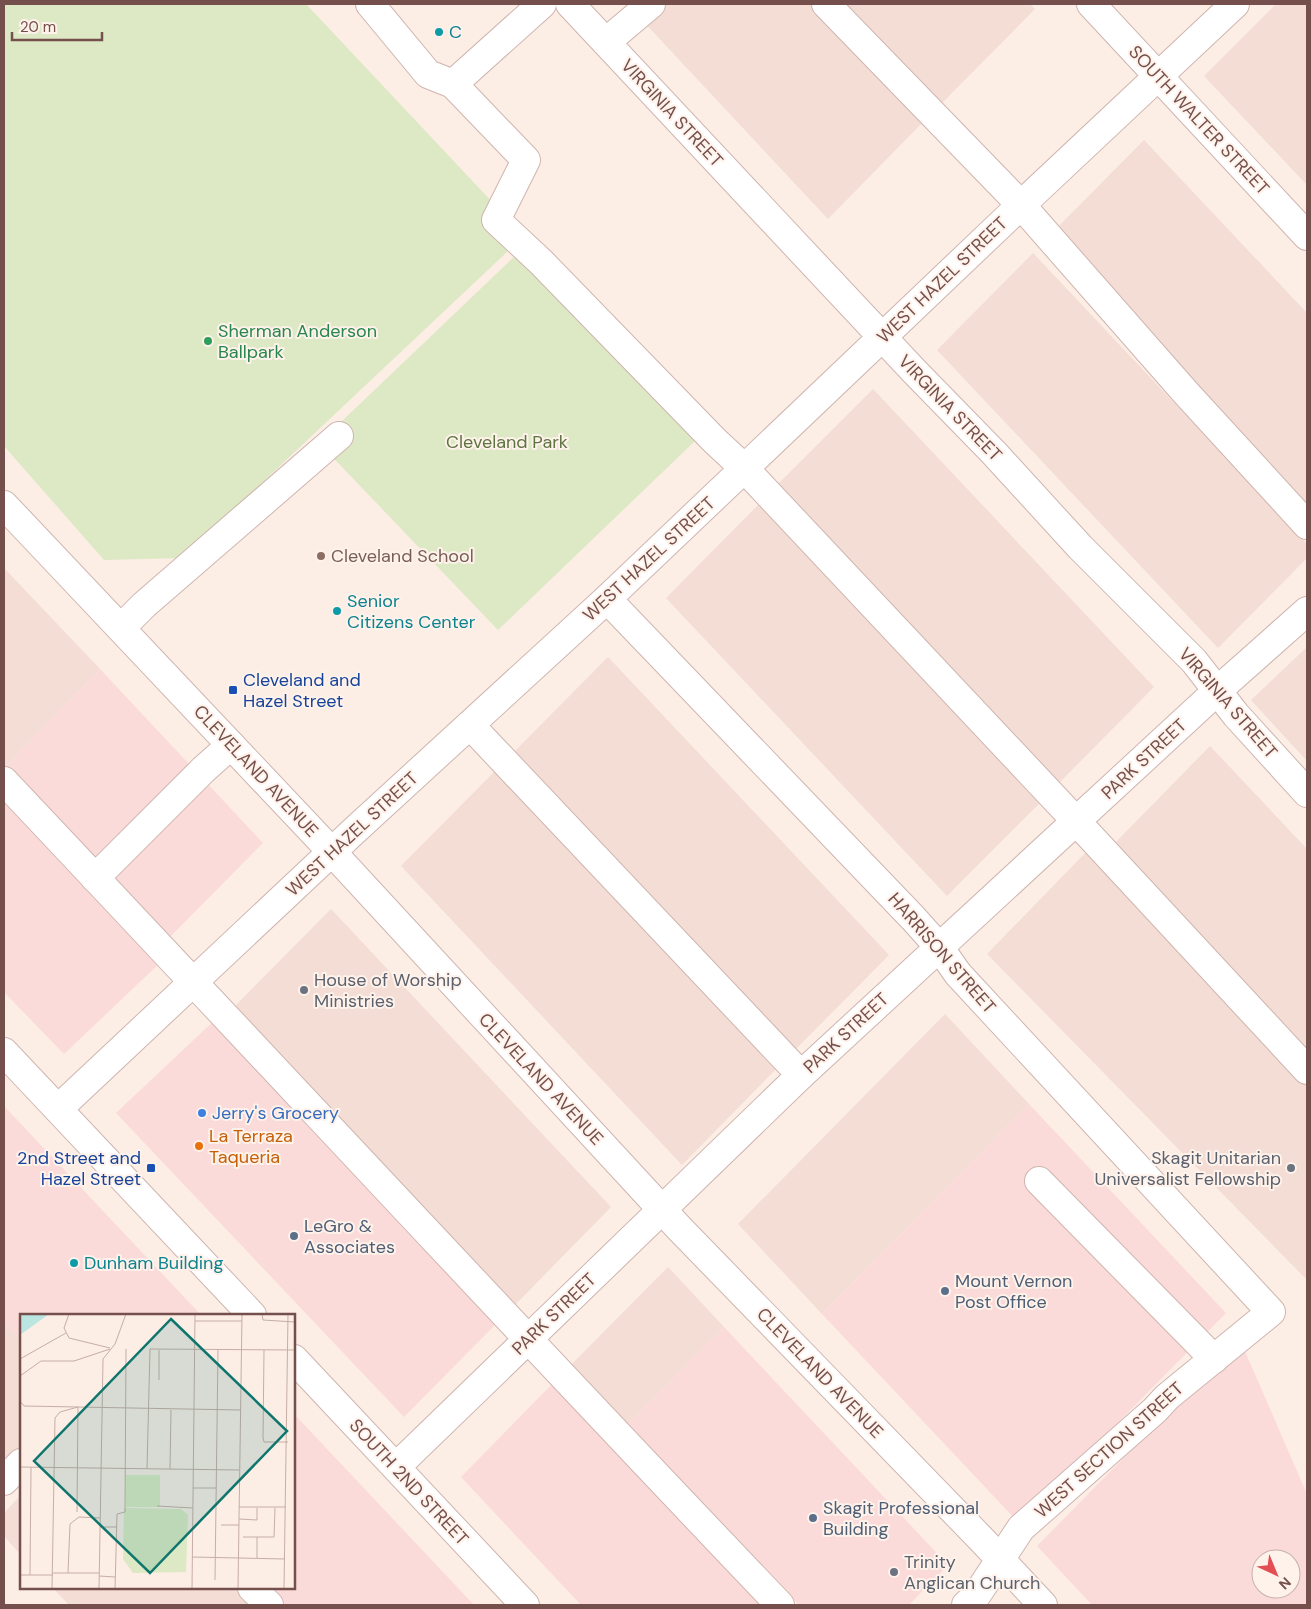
<svg xmlns="http://www.w3.org/2000/svg" width="1311" height="1609" viewBox="0 0 1311 1609" font-family="'DM Sans',sans-serif">
	<style>
		.residential { fill: #f3ddd4 }
		.commercial { fill: #fbdbd9; fill-rule: evenodd }
		.green { fill: #dce9c4 }
		.lines { fill: none; stroke-linecap: round; stroke-linejoin: round }
		.minor-casing { stroke: #cfb5af; stroke-width: 30 }
		.minor { stroke: #fff; stroke-width: 28 }
		.culture-dot { fill: #0f9aa8; stroke: #fef2eb; stroke-width: 2 }
		.leisure-dot { fill: #2e9e5b; stroke: #fef2eb; stroke-width: 2 }
		.education-dot { fill: #8d6e63; stroke: #fef2eb; stroke-width: 2 }
		.transit-dot { fill: #1a4fb4; stroke: #fef2eb; stroke-width: 2 }
		.worship-dot { fill: #6b7280; stroke: #fef2eb; stroke-width: 2 }
		.shop-dot { fill: #3f7fe0; stroke: #fef2eb; stroke-width: 2 }
		.food-dot { fill: #e8710a; stroke: #fef2eb; stroke-width: 2 }
		.service-dot { fill: #5c6f8a; stroke: #fef2eb; stroke-width: 2 }
		.labels { text-anchor: middle; dominant-baseline: central; stroke-width: 4; stroke-linejoin: round; paint-order: stroke }
		.culture-label { font-size: 18px; fill: #0d838f; stroke: #fef2eb; text-anchor: start }
		.street-label { font-size: 18px; fill: #744f4b; stroke: #fef2eb }
		.leisure-label { font-size: 18px; fill: #27864d; stroke: #fef2eb; text-anchor: start }
		.park-label { font-size: 18px; fill: #5d7441; stroke: #fef2eb }
		.education-label { font-size: 18px; fill: #785e54; stroke: #fef2eb; text-anchor: start }
		.transit-label { font-size: 18px; fill: #164399; stroke: #fef2eb; text-anchor: start }
		.worship-label { font-size: 18px; fill: #5b616d; stroke: #fef2eb; text-anchor: start }
		.shop-label { font-size: 18px; fill: #366cbe; stroke: #fef2eb; text-anchor: start }
		.food-label { font-size: 18px; fill: #c56008; stroke: #fef2eb; text-anchor: start }
		.service-label { font-size: 18px; fill: #4e5e75; stroke: #fef2eb; text-anchor: start }
		.inset-road { fill: none; stroke: #c6aea7; stroke-width: 1 }
		.view { fill: #0f766e; fill-opacity: 0.15; stroke: #0f766e; stroke-width: 2.5 }
		.inset-edge { fill: none; stroke: #744f4b; stroke-width: 2.5 }
	</style>
	<rect width="100%" height="100%" fill="#fcede5"/>
	<g class="residential">
		<polygon points="627,4 813,4 923,122 828,219"/>
		<polygon points="843,4 1030,4 1035,9 939,106"/>
		<polygon points="1276,4 1307,4 1307,185 1204,76"/>
		<polygon points="1144,140 1307,313 1307,512 1048,237"/>
		<polygon points="1033,253 1307,544 1307,558 1218,648 937,350"/>
		<polygon points="873,389 1154,687 1058,784 777,485"/>
		<polygon points="762,501 1043,800 947,896 666,598"/>
		<polygon points="4,568 100,669 4,768"/>
		<polygon points="1307,647 1307,761 1251,700"/>
		<polygon points="608,657 889,955 793,1052 512,754"/>
		<polygon points="1210,746 1307,849 1307,1049 1114,844"/>
		<polygon points="497,769 778,1067 682,1165 401,866"/>
		<polygon points="1090,848 1307,1080 1307,1280 987,954"/>
		<polygon points="331,909 611,1207 514,1306 233,1008"/>
		<polygon points="945,1014 1029,1104 822,1314 738,1224"/>
		<polygon points="668,1267 724,1327 628,1424 572,1364"/>
		<polygon points="4,1321 21,1339 21,1477 4,1494"/>
		<polygon points="21,1495 21,1555 4,1536 4,1513"/>
		<polygon points="53,1588 240,1588 256,1605 69,1605"/>
	</g>
	<g class="commercial">
		<polygon points="100,669 263,843 165,942 4,768"/>
		<polygon points="4,786 164,959 64,1054 4,992"/>
		<polygon points="218,1017 500,1320 404,1417 116,1113"/>
		<polygon points="1029,1104 1226,1313 1019,1523 822,1314"/>
		<polygon points="4,1106 201,1315 21,1315 21,1339 4,1321"/>
		<polygon points="724,1327 948,1565 909,1605 799,1605 628,1424"/>
		<path d="M 1240,1340 L 1307,1494 L 1307,1605 L 1092,1605 L 1037,1546 ZM 1261,1559 L 1291,1559 L 1291,1589 L 1261,1589 Z"/>
		<polygon points="556,1380 768,1605 581,1605 461,1477"/>
		<polygon points="294,1414 474,1605 286,1605 270,1588 294,1588"/>
	</g>
	<g class="green">
		<polygon points="4,4 306,4 524,236 182,558 104,560 4,446"/>
		<polygon points="517,254 696,440 498,630 319,443"/>
	</g>
	<g class="lines">
		<g class="minor-casing">
			<g id="minor">
				<polyline points="370,4 428,74 453,84 526,160 496,220 541,262 715,441 744,468 1076,821 1307,1070"/>
				<polyline points="570,4 914,371 994,453 1080,547 1194,661 1236,715 1307,793"/>
				<polyline points="826,4 1021,205 1186,393 1307,525"/>
				<polyline points="1091,4 1307,236"/>
				<polyline points="606,42 651,4"/>
				<polyline points="453,84 542,4"/>
				<polyline points="4,505 332,852 679,1228 983,1541 1043,1605"/>
				<polyline points="607,599 913,918 939,947 958,974 1271,1312 1167,1397 1155,1410 1021,1528 976,1596 966,1605"/>
				<polyline points="121,628 144,605 339,436"/>
				<polyline points="470,725 801,1075"/>
				<path d="M 4,781 C 263,1055 519,1332 780,1605"/>
				<polyline points="95,878 203,770 231,745"/>
				<polyline points="4,1052 252,1315"/>
				<polyline points="58,1109 355,830 607,599 1021,205 1235,4"/>
				<polyline points="1039,1181 1214,1359"/>
				<polyline points="294,1359 525,1605"/>
				<polyline points="396,1467 801,1075 1217,691 1307,611"/>
				<polyline points="4,1481 21,1463"/>
				<polyline points="252,1588 269,1605"/>
			</g>
		</g>
		<use href="#minor" class="minor"/>
	</g>
	<g class="culture-dot">
		<circle cx="439" cy="32" r="5"/>
		<circle cx="337" cy="611" r="5"/>
		<circle cx="74" cy="1263" r="5"/>
	</g>
	<circle class="leisure-dot" cx="208" cy="341" r="5"/>
	<circle class="education-dot" cx="321" cy="556" r="5"/>
	<g class="transit-dot">
		<rect x="228" y="685" width="10" height="10" rx="2.5"/>
		<rect x="146" y="1163" width="10" height="10" rx="2.5"/>
	</g>
	<g class="worship-dot">
		<circle cx="304" cy="990" r="5"/>
		<circle cx="1291" cy="1168" r="5"/>
		<circle cx="894" cy="1572" r="5"/>
	</g>
	<circle class="shop-dot" cx="202" cy="1113" r="5"/>
	<circle class="food-dot" cx="199" cy="1146" r="5"/>
	<g class="service-dot">
		<circle cx="294" cy="1236" r="5"/>
		<circle cx="945" cy="1291" r="5"/>
		<circle cx="813" cy="1518" r="5"/>
	</g>
	<g class="labels">
		<g class="culture-label">
			<text x="449" y="32">C</text>
			<text x="347" y="601">Senior<tspan x="347" dy="21">Citizens Center</tspan></text>
			<text x="84" y="1263">Dunham Building</text>
		</g>
		<g class="street-label">
			<text transform="translate(672 113) rotate(47)">VIRGINIA STREET</text>
			<text transform="translate(1199 120) rotate(47)">SOUTH WALTER STREET</text>
			<text transform="translate(942 280) rotate(-44)">WEST HAZEL STREET</text>
			<text transform="translate(950 408) rotate(46)">VIRGINIA STREET</text>
			<text transform="translate(649 559) rotate(-43)">WEST HAZEL STREET</text>
			<text transform="translate(1228 703) rotate(49)">VIRGINIA STREET</text>
			<text transform="translate(1144 759) rotate(-43)">PARK STREET</text>
			<text transform="translate(256 771) rotate(47)">CLEVELAND AVENUE</text>
			<text transform="translate(352 834) rotate(-43)">WEST HAZEL STREET</text>
			<text transform="translate(942 953) rotate(49)">HARRISON STREET</text>
			<text transform="translate(846 1033) rotate(-43)">PARK STREET</text>
			<text transform="translate(541 1079) rotate(47)">CLEVELAND AVENUE</text>
			<text transform="translate(554 1314) rotate(-44)">PARK STREET</text>
			<text transform="translate(820 1373) rotate(46)">CLEVELAND AVENUE</text>
			<text transform="translate(1109 1450) rotate(-42)">WEST SECTION STREET</text>
			<text transform="translate(409 1482) rotate(47)">SOUTH 2ND STREET</text>
		</g>
		<g class="leisure-label">
			<text x="218" y="331">Sherman Anderson<tspan x="218" dy="21">Ballpark</tspan></text>
		</g>
		<g class="park-label">
			<text x="507" y="442">Cleveland Park</text>
		</g>
		<g class="education-label">
			<text x="331" y="556">Cleveland School</text>
		</g>
		<g class="transit-label">
			<text x="243" y="680">Cleveland and<tspan x="243" dy="21">Hazel Street</tspan></text>
			<text x="141" y="1158" text-anchor="end">2nd Street and<tspan x="141" dy="21">Hazel Street</tspan></text>
		</g>
		<g class="worship-label">
			<text x="314" y="980">House of Worship<tspan x="314" dy="21">Ministries</tspan></text>
			<text x="1281" y="1158" text-anchor="end">Skagit Unitarian<tspan x="1281" dy="21">Universalist Fellowship</tspan></text>
			<text x="904" y="1562">Trinity<tspan x="904" dy="21">Anglican Church</tspan></text>
		</g>
		<g class="shop-label">
			<text x="212" y="1113">Jerry's Grocery</text>
		</g>
		<g class="food-label">
			<text x="209" y="1136">La Terraza<tspan x="209" dy="21">Taqueria</tspan></text>
		</g>
		<g class="service-label">
			<text x="304" y="1226">LeGro &amp;<tspan x="304" dy="21">Associates</tspan></text>
			<text x="955" y="1281">Mount Vernon<tspan x="955" dy="21">Post Office</tspan></text>
			<text x="823" y="1508">Skagit Professional<tspan x="823" dy="21">Building</tspan></text>
		</g>
	</g>
	<g transform="translate(20 1314)">
		<rect width="275" height="275" fill="#fcede5"/>
		<path d="M 106,161 L 140,161 L 140,193 L 106,193 ZM 104,194 L 161,195 L 168,201 L 166,258 L 113,259 L 103,245 Z" fill="#dce9c4"/>
		<path d="M 0,0 L 29,0 L 0,21 Z" fill="#bae5e0"/>
		<path class="inset-road" d="M 49,0 L 44,14 L 49,24 L 90,34M 242,0 L 243,6 L 275,8M 175,7 L 222,7M 139,36 L 139,66M 244,36 L 243,124 L 244,128 L 268,128M 0,45 L 46,19M 0,62 L 21,47 L 54,47 L 90,35M 0,87 L 4,92 L 220,96M 0,153 L 219,156M 127,155 L 130,35 L 275,36M 150,155 L 151,96M 173,174 L 196,174M 137,192 L 173,194M 219,193 L 266,193M 219,205 L 237,206 L 237,194M 201,211 L 219,211M 80,213 L 97,213M 223,223 L 254,223 L 255,194M 172,243 L 265,245M 237,244 L 237,223M 33,259 L 79,259M 48,259 L 50,210 L 59,203 L 80,204M 0,261 L 33,261M 10,261 L 11,153M 79,262 L 95,263M 195,266 L 198,36M 32,275 L 35,104 L 40,98 L 58,93 L 57,198M 79,275 L 83,45 L 95,30 L 106,0M 95,275 L 97,200 L 105,198 L 106,35M 172,275 L 175,0M 218,275 L 222,0M 264,275 L 268,0"/>
		<path class="view" d="M 151,5 L 267,117 L 130,259 L 14,147 Z"/>
		<rect width="275" height="275" class="inset-edge"/>
	</g>
	<rect width="1311" height="1609" fill="none" stroke="#744f4b" stroke-width="10"/>
	<g transform="translate(1276 1574) rotate(136)"><circle r="24" fill="#fef2eb" stroke="#c7b1ab"/>
	<path d="M0-4L9 19L0 12L-9 19Z" fill="#e24e53"/>
	<text y="-8" font-size="14" font-weight="bold" text-anchor="middle" fill="#744f4b">N</text>
	</g>
	<path d="M12 32v8h90v-8" fill="none" stroke="#744f4b" stroke-width="2.5"/>
	<text x="20" y="32" font-size="15" fill="#744f4b" stroke="#fef2eb" stroke-width="4" paint-order="stroke">20 m</text>
</svg>
